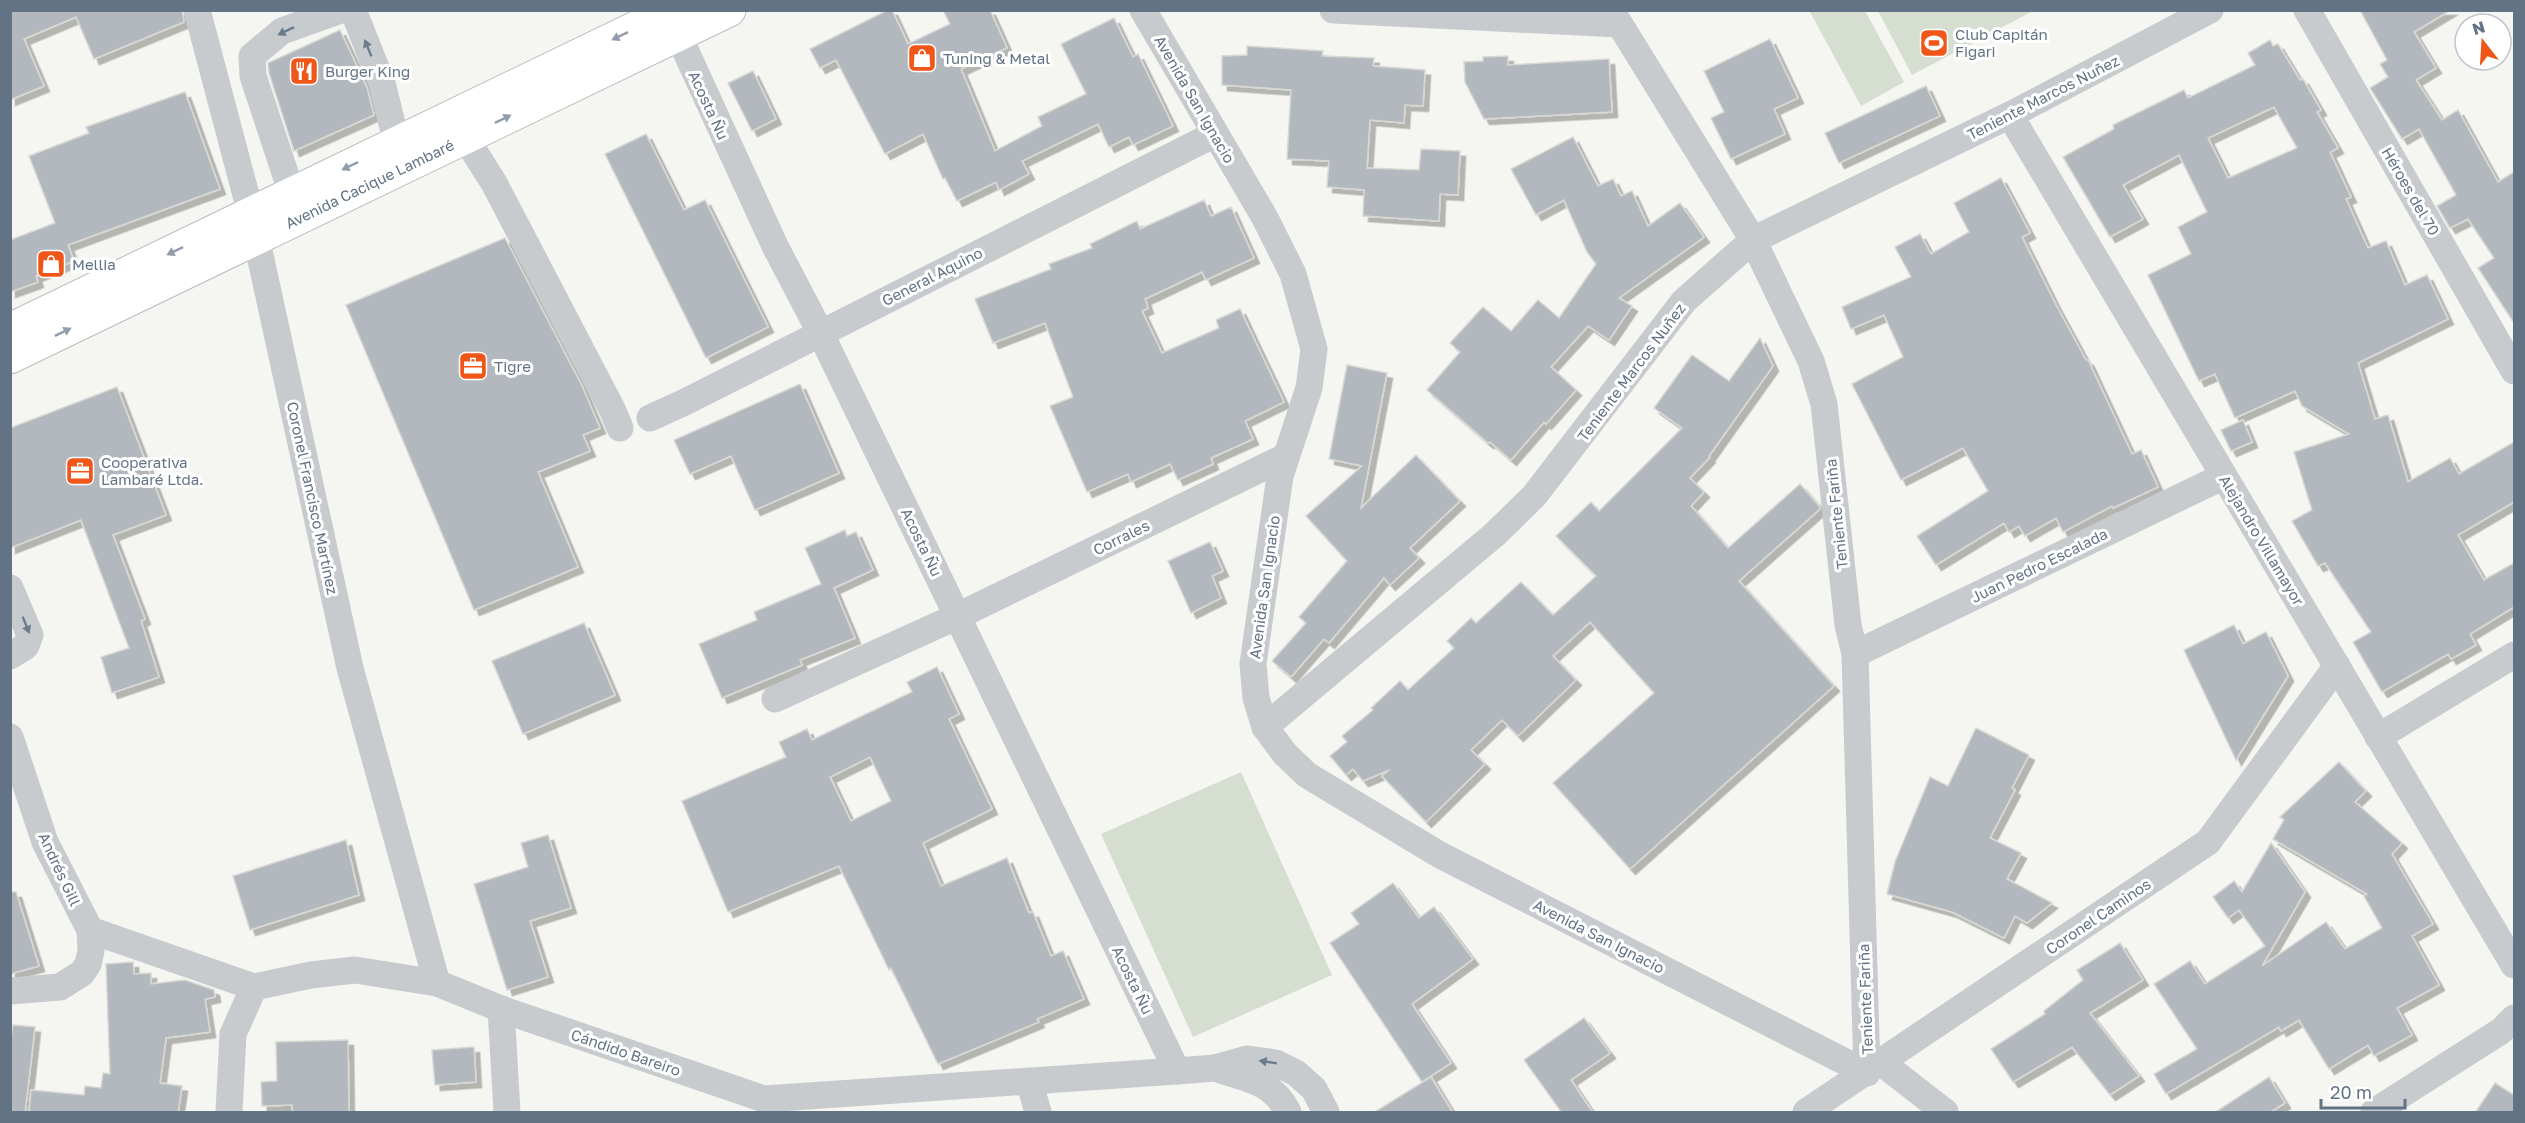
<svg xmlns="http://www.w3.org/2000/svg" width="2525" height="1123" viewBox="0 0 2525 1123" font-family="'Golos Text',sans-serif">
	<style>
		.green { fill: #d6ded2 }
		.building { fill: #b2b8be; stroke: #d7d7d4; stroke-width: 1.5; fill-rule: evenodd; filter: url(#shadow) }
		.lines { fill: none; stroke-linecap: round; stroke-linejoin: round }
		.major-casing { stroke: #babdc1; stroke-width: 35 }
		.minor { stroke: #c8cbce; stroke-width: 27 }
		.major { stroke: #fff; stroke-width: 33 }
		.oneway { fill: #6c7c8c }
		.oneway2 { fill: #919daa }
		.labels { text-anchor: middle; dominant-baseline: central; stroke-width: 6; stroke-linejoin: round; paint-order: stroke }
		.poi-label { font-size: 15px; fill: #627385; stroke: #fff; text-anchor: start }
		.street-label { font-size: 15px; fill: #627385; stroke: #fff }
	</style>
	<defs>
		<filter id="shadow"><feDropShadow dx="5.5" dy="5.5" stdDeviation="0" flood-color="#0004"/></filter>
	</defs>
	<rect width="100%" height="100%" fill="#f5f6f1"/>
	<g class="green">
		<polygon points="1813,10 1865,11 1904,82 1861,106 1810,12"/>
		<polygon points="1878,11 2033,11 1912,75"/>
		<polygon points="1241,772 1332,975 1193,1037 1101,834"/>
	</g>
	<g class="building">
		<polygon points="10,10 182,10 184,22 94,59 76,17 24,39 44,86 10,100"/>
		<polygon points="888,10 892,10 908,44 950,24 943,10 990,10 1007,48 961,69 995,151 1042,126 1038,117 1086,94 1061,44 1114,18 1133,57 1138,54 1173,126 1133,145 1129,137 1109,147 1098,124 1022,161 1029,174 999,190 996,182 957,201 945,178 943,179 923,134 885,154 836,60 820,68 810,49"/>
		<polygon points="2360,10 2451,10 2414,32 2436,68 2416,80 2442,120 2458,110 2498,182 2514,172 2514,323 2478,268 2494,258 2468,219 2450,228 2437,206 2456,195 2419,129 2402,139 2370,88 2388,77 2380,64 2387,60"/>
		<polygon points="340,30 367,88 374,115 294,151 269,73 268,63"/>
		<polygon points="1770,39 1798,98 1774,109 1785,134 1731,159 1711,118 1724,112 1704,71"/>
		<path d="M 2270,40 L 2273,46 L 2278,44 L 2300,80 L 2303,79 L 2321,110 L 2317,112 L 2338,148 L 2330,152 L 2351,197 L 2346,199 L 2368,248 L 2386,241 L 2405,285 L 2427,275 L 2448,319 L 2358,363 L 2375,419 L 2388,415 L 2408,482 L 2450,458 L 2459,474 L 2514,442 L 2514,502 L 2458,535 L 2484,580 L 2514,563 L 2514,607 L 2470,634 L 2476,645 L 2451,659 L 2448,654 L 2382,692 L 2353,642 L 2371,632 L 2325,563 L 2318,566 L 2292,521 L 2312,510 L 2294,452 L 2349,434 L 2302,406 L 2295,391 L 2235,418 L 2215,374 L 2199,381 L 2148,275 L 2191,254 L 2178,227 L 2207,212 L 2179,155 L 2123,185 L 2143,219 L 2110,237 L 2063,157 L 2114,129 L 2113,125 L 2184,90 L 2188,98 L 2255,65 L 2248,53 ZM 2274,107 L 2297,148 L 2228,178 L 2208,138 Z"/>
		<polygon points="1247,46 1323,51 1322,56 1374,58 1373,66 1425,70 1423,106 1405,105 1404,123 1370,120 1367,168 1419,170 1421,149 1460,151 1458,195 1440,194 1439,221 1363,216 1364,190 1327,187 1329,161 1287,159 1291,90 1222,85 1222,56 1247,55"/>
		<polygon points="1508,56 1508,65 1609,59 1612,112 1484,119 1465,82 1464,62 1483,61 1483,57"/>
		<polygon points="753,71 776,119 752,131 728,83"/>
		<polygon points="1926,86 1940,116 1839,163 1825,133"/>
		<polygon points="185,92 220,189 68,245 74,261 36,276 38,282 10,292 10,240 55,223 29,156 89,133 86,127"/>
		<polygon points="646,134 684,210 705,200 768,327 706,358 605,154"/>
		<polygon points="1573,137 1598,186 1613,179 1621,196 1632,191 1648,226 1680,203 1704,237 1619,298 1632,306 1609,340 1588,326 1551,367 1576,390 1546,424 1544,422 1511,460 1490,442 1488,443 1427,390 1460,352 1450,343 1483,307 1511,331 1538,300 1559,318 1596,264 1587,252 1564,200 1536,215 1511,169"/>
		<polygon points="2001,178 2030,233 2022,237 2056,305 2086,360 2088,360 2132,454 2141,450 2158,487 2113,508 2112,506 2063,532 2056,518 2025,536 2019,526 2009,532 2004,523 1936,565 1917,536 1988,491 1963,448 1901,480 1852,384 1903,357 1884,315 1851,329 1842,307 1911,277 1895,247 1920,234 1931,254 1969,232 1954,203"/>
		<polygon points="1204,200 1211,216 1231,207 1254,258 1206,280 1202,272 1145,299 1148,308 1142,311 1162,353 1219,328 1216,320 1240,309 1284,402 1245,421 1253,439 1211,458 1213,464 1178,480 1170,464 1131,482 1128,474 1087,492 1050,406 1073,397 1045,323 993,343 975,299 1051,269 1049,264 1092,248 1090,244 1137,221 1140,229"/>
		<polygon points="505,238 582,386 600,428 583,435 590,451 538,472 578,567 474,610 346,305"/>
		<polygon points="1760,338 1773,366 1709,456 1710,457 1690,478 1704,492 1691,506 1728,548 1800,484 1819,506 1820,509 1739,581 1834,686 1630,869 1553,783 1654,693 1590,622 1553,656 1576,680 1518,736 1502,720 1471,750 1485,764 1426,822 1382,776 1389,770 1363,781 1353,769 1346,775 1330,756 1347,742 1342,736 1373,710 1371,708 1400,681 1408,690 1454,648 1447,641 1471,618 1476,623 1521,582 1553,615 1596,576 1556,536 1591,502 1599,511 1682,428 1654,408 1692,355 1729,381"/>
		<polygon points="1347,365 1387,373 1361,508 1416,455 1460,501 1410,548 1419,558 1390,585 1384,578 1329,643 1324,639 1291,677 1272,661 1306,623 1299,617 1347,561 1306,516 1362,466 1329,459"/>
		<polygon points="800,384 839,473 755,510 731,456 690,474 674,440"/>
		<polygon points="117,387 166,515 113,535 145,619 141,621 159,677 112,693 101,657 129,648 81,520 10,548 10,428"/>
		<polygon points="2243,420 2252,442 2231,451 2221,430"/>
		<polygon points="845,530 847,536 856,532 873,570 834,588 855,638 800,660 802,665 722,698 699,644 757,620 754,612 821,584 805,548"/>
		<polygon points="1210,542 1223,571 1212,576 1221,598 1191,613 1168,561"/>
		<polygon points="584,623 615,695 523,734 492,661"/>
		<polygon points="2234,625 2243,644 2266,632 2288,676 2236,760 2184,650"/>
		<path d="M 937,667 L 959,714 L 949,719 L 992,809 L 923,843 L 941,886 L 1007,858 L 1029,913 L 1033,912 L 1051,956 L 1063,951 L 1084,999 L 1037,1019 L 1039,1022 L 938,1064 L 891,968 L 889,970 L 839,866 L 728,912 L 682,801 L 786,757 L 779,742 L 807,729 L 812,740 L 912,692 L 907,682 ZM 870,757 L 891,801 L 851,821 L 830,777 Z"/>
		<polygon points="1976,728 2029,755 2012,788 2015,790 1990,838 2021,853 2007,879 2052,903 2027,923 2015,916 2004,938 1952,912 1887,894 1895,862 1930,777 1948,786"/>
		<polygon points="2339,762 2366,791 2355,802 2402,843 2392,854 2433,924 2412,936 2439,985 2397,1008 2412,1035 2374,1056 2368,1045 2329,1069 2299,1020 2281,1031 2279,1027 2166,1094 2154,1074 2197,1049 2154,984 2190,961 2205,984 2265,946 2239,910 2228,918 2213,897 2234,881 2242,892 2271,843 2305,892 2262,966 2326,922 2345,949 2382,928 2364,896 2367,894 2273,839 2284,820 2280,817"/>
		<polygon points="548,835 571,908 530,921 548,977 507,990 474,884 528,867 521,843"/>
		<polygon points="346,840 359,895 250,930 233,876"/>
		<polygon points="1393,883 1419,918 1434,907 1473,959 1412,1004 1451,1063 1422,1082 1330,943 1359,924 1351,913"/>
		<polygon points="10,892 16,892 39,966 10,974"/>
		<polygon points="2120,943 2143,980 2090,1013 2139,1076 2110,1095 2072,1047 2013,1082 1991,1049 2045,1014 2044,1011 2083,980 2077,970"/>
		<polygon points="133,962 134,974 151,973 151,984 185,980 214,990 215,997 205,999 210,1032 166,1038 160,1083 182,1086 178,1113 29,1113 31,1090 84,1095 85,1086 101,1088 103,1073 110,1074 106,964"/>
		<polygon points="1584,1018 1610,1053 1571,1080 1593,1113 1562,1113 1524,1060"/>
		<polygon points="13,1025 35,1027 25,1113 10,1112 10,1044"/>
		<polygon points="348,1040 349,1113 293,1113 292,1105 262,1106 261,1082 277,1081 276,1042"/>
		<polygon points="474,1047 476,1082 435,1085 432,1050"/>
		<polygon points="1431,1077 1453,1113 1373,1113"/>
		<polygon points="2269,1077 2285,1103 2269,1113 2214,1113"/>
		<polygon points="2495,1083 2514,1095 2514,1113 2475,1113"/>
	</g>
	<g class="lines">
		<g class="major-casing">
			<g id="major">
				<polyline points="10,330 673,10"/>
				<path id="s1" d="M 10,357 L 729,10"/>
			</g>
		</g>
		<g class="minor">
			<polyline points="197,10 251,214 350,668 437,983"/>
			<polyline points="353,10 382,83 397,144"/>
			<polyline points="1143,10 1265,218 1293,274 1314,349 1309,388 1280,476 1253,664 1256,698 1265,727 1285,754 1307,775 1440,855 1867,1073 1855,654 1848,625 1824,404 1811,361 1753,240 1611,10"/>
			<polyline points="1333,10 1619,24"/>
			<polyline points="2307,10 2514,371"/>
			<polyline points="670,17 775,246 820,332 1177,1071"/>
			<polyline points="2010,115 2514,965"/>
			<polyline points="465,137 494,183 612,409 620,428"/>
			<polyline points="292,194 253,76 252,56 282,31 341,10"/>
			<polyline points="650,418 685,402 1215,134"/>
			<polyline points="10,588 30,635 26,646 10,656"/>
			<polyline points="1855,654 2224,476"/>
			<polyline points="775,699 958,616 1285,457"/>
			<polyline points="1265,727 1494,535 1534,496 1684,301 1753,240 2010,115 2210,10"/>
			<polyline points="10,737 45,842 90,930 91,951 88,964 82,973 60,987 10,991"/>
			<polyline points="2378,737 2514,655"/>
			<polyline points="90,930 254,987 311,975 355,970 437,983 501,1009 764,1099 1177,1071 1215,1068 1247,1059 1276,1063 1296,1073 1314,1089 1326,1112"/>
			<polyline points="501,1009 507,1112"/>
			<polyline points="1882,1063 1945,1112"/>
			<path d="M 1215,1068 C 1246,1079 1272,1080 1288,1112"/>
			<polyline points="1029,1081 1038,1112"/>
			<polyline points="229,1112 233,1034 254,987"/>
			<polyline points="1806,1112 2208,842 2337,666"/>
			<polyline points="2374,1112 2501,1031 2514,1018"/>
		</g>
		<use href="#major" class="major"/>
	</g>
	<defs><path id="oneway-solid" d="M-6-.8H1V-3.2L6.5 0L1 3.2V.8H-6Z" transform="scale(1.5)"/></defs>
	<g class="oneway">
		<use href="#oneway-solid" transform="translate(286 31) rotate(154)"/>
		<use href="#oneway-solid" transform="translate(368 48) rotate(-112)"/>
		<use href="#oneway-solid" transform="translate(26 625) rotate(68)"/>
		<use href="#oneway-solid" transform="translate(1268 1062) rotate(-171)"/>
	</g>
	<g class="oneway2">
		<use href="#oneway-solid" transform="translate(620 36) rotate(154)"/>
		<use href="#oneway-solid" transform="translate(503 119) rotate(-26)"/>
		<use href="#oneway-solid" transform="translate(350 166) rotate(154)"/>
		<use href="#oneway-solid" transform="translate(175 251) rotate(154)"/>
		<use href="#oneway-solid" transform="translate(63 332) rotate(-26)"/>
	</g>
	<defs>
		<g id="stadium-square" transform="scale(1.5)"><rect x="-9" y="-9" width="18" height="18" rx="4" fill="#f05617" stroke="#fff"/><path d="M0-5a6.5 5 0 1 0 0 10a6.5 5 0 1 0 0-10ZM-3.5-1.8h7v3.6h-7Z" fill="#fff"/></g>
		<g id="shop-square" transform="scale(1.5)"><rect x="-9" y="-9" width="18" height="18" rx="4" fill="#f05617" stroke="#fff"/><path d="M-5-2.5h2.3a2.7 3.5 0 0 1 5.4 0H5L5.5 6h-11ZM-1.5-2.5h3a1.5 2.3 0 0 0-3 0Z" fill="#fff"/></g>
		<g id="restaurant-square" transform="scale(1.5)"><rect x="-9" y="-9" width="18" height="18" rx="4" fill="#f05617" stroke="#fff"/><path d="M-5-6h1v4h1v-4h1v4h1v-4h1v5L-1.5 .5V6h-2V.5L-5-1ZM5-6V6H3V1.5H1.5Q1.5-4 5-6Z" fill="#fff"/></g>
		<g id="office-square" transform="scale(1.5)"><rect x="-9" y="-9" width="18" height="18" rx="4" fill="#f05617" stroke="#fff"/><path d="M-6-3h4V-5.5h4V-3h4V5H-6ZM-1-4.5V-3h2v-1.5ZM-6 0V1H6V0Z" fill="#fff"/></g>
	</defs>
	<g fill-rule="evenodd">
		<use href="#stadium-square" x="1934" y="43"/>
		<use href="#shop-square" x="922" y="58"/>
		<use href="#restaurant-square" x="304" y="71"/>
		<use href="#shop-square" x="51" y="264"/>
		<use href="#office-square" x="473" y="366"/>
		<use href="#office-square" x="80" y="471"/>
	</g>
	<g class="labels">
		<g class="poi-label">
			<text x="1955" y="34">Club Capitán<tspan x="1955" dy="17">Figari</tspan></text>
			<text x="943" y="58">Tuning &amp; Metal</text>
			<text x="325" y="71">Burger King</text>
			<text x="72" y="264">Mellia</text>
			<text x="494" y="366">Tigre</text>
			<text x="101" y="462">Cooperativa<tspan x="101" dy="17">Lambaré Ltda.</tspan></text>
		</g>
		<g class="street-label">
			<text transform="translate(2043 97) rotate(-27)">Teniente Marcos Nuñez</text>
			<text transform="translate(1195 99) rotate(60)">Avenida San Ignacio</text>
			<text transform="translate(709 105) rotate(65)">Acosta Ñu</text>
			<text stroke="none"><textPath href="#s1" startOffset="399">Avenida Cacique Lambaré</textPath></text>
			<text transform="translate(2411 191) rotate(60)">Héroes del 70</text>
			<text transform="translate(932 276) rotate(-27)">General Aquino</text>
			<text transform="translate(1631 372) rotate(-53)">Teniente Marcos Nuñez</text>
			<text transform="translate(313 498) rotate(78)">Coronel Francisco Martínez</text>
			<text transform="translate(1836 514) rotate(-96)">Teniente Fariña</text>
			<text transform="translate(1121 537) rotate(-26)">Corrales</text>
			<text transform="translate(2262 540) rotate(59)">Alejandro Villamayor</text>
			<text transform="translate(922 542) rotate(64)">Acosta Ñu</text>
			<text transform="translate(2039 565) rotate(-26)">Juan Pedro Escalada</text>
			<text transform="translate(1264 587) rotate(-82)">Avenida San Ignacio</text>
			<text transform="translate(60 869) rotate(65)">Andrés Gill</text>
			<text transform="translate(2098 916) rotate(-34)">Coronel Caminos</text>
			<text transform="translate(1599 936) rotate(27)">Avenida San Ignacio</text>
			<text transform="translate(1133 980) rotate(64)">Acosta Ñu</text>
			<text transform="translate(1865 999) rotate(-92)">Teniente Fariña</text>
			<text transform="translate(626 1052) rotate(19)">Cándido Bareiro</text>
		</g>
	</g>
	<rect width="2525" height="1123" fill="none" stroke="#627385" stroke-width="24"/>
	<g transform="translate(2483 42) rotate(343)"><circle r="28" fill="#ffffff" stroke="#c0c7ce" stroke-width="1.5"/>
	<path d="M0-4.5L10 22L0 15L-10 22Z" fill="#f05617"/>
	<text y="-9" font-size="16" font-weight="bold" text-anchor="middle" fill="#627385">N</text>
	</g>
	<path d="M2321 1099v9h84v-9" fill="none" stroke="#627385" stroke-width="3"/>
	<text x="2330" y="1099" font-size="18" fill="#627385" stroke="#ffffff" stroke-width="4.5" paint-order="stroke">20 m</text>
</svg>
